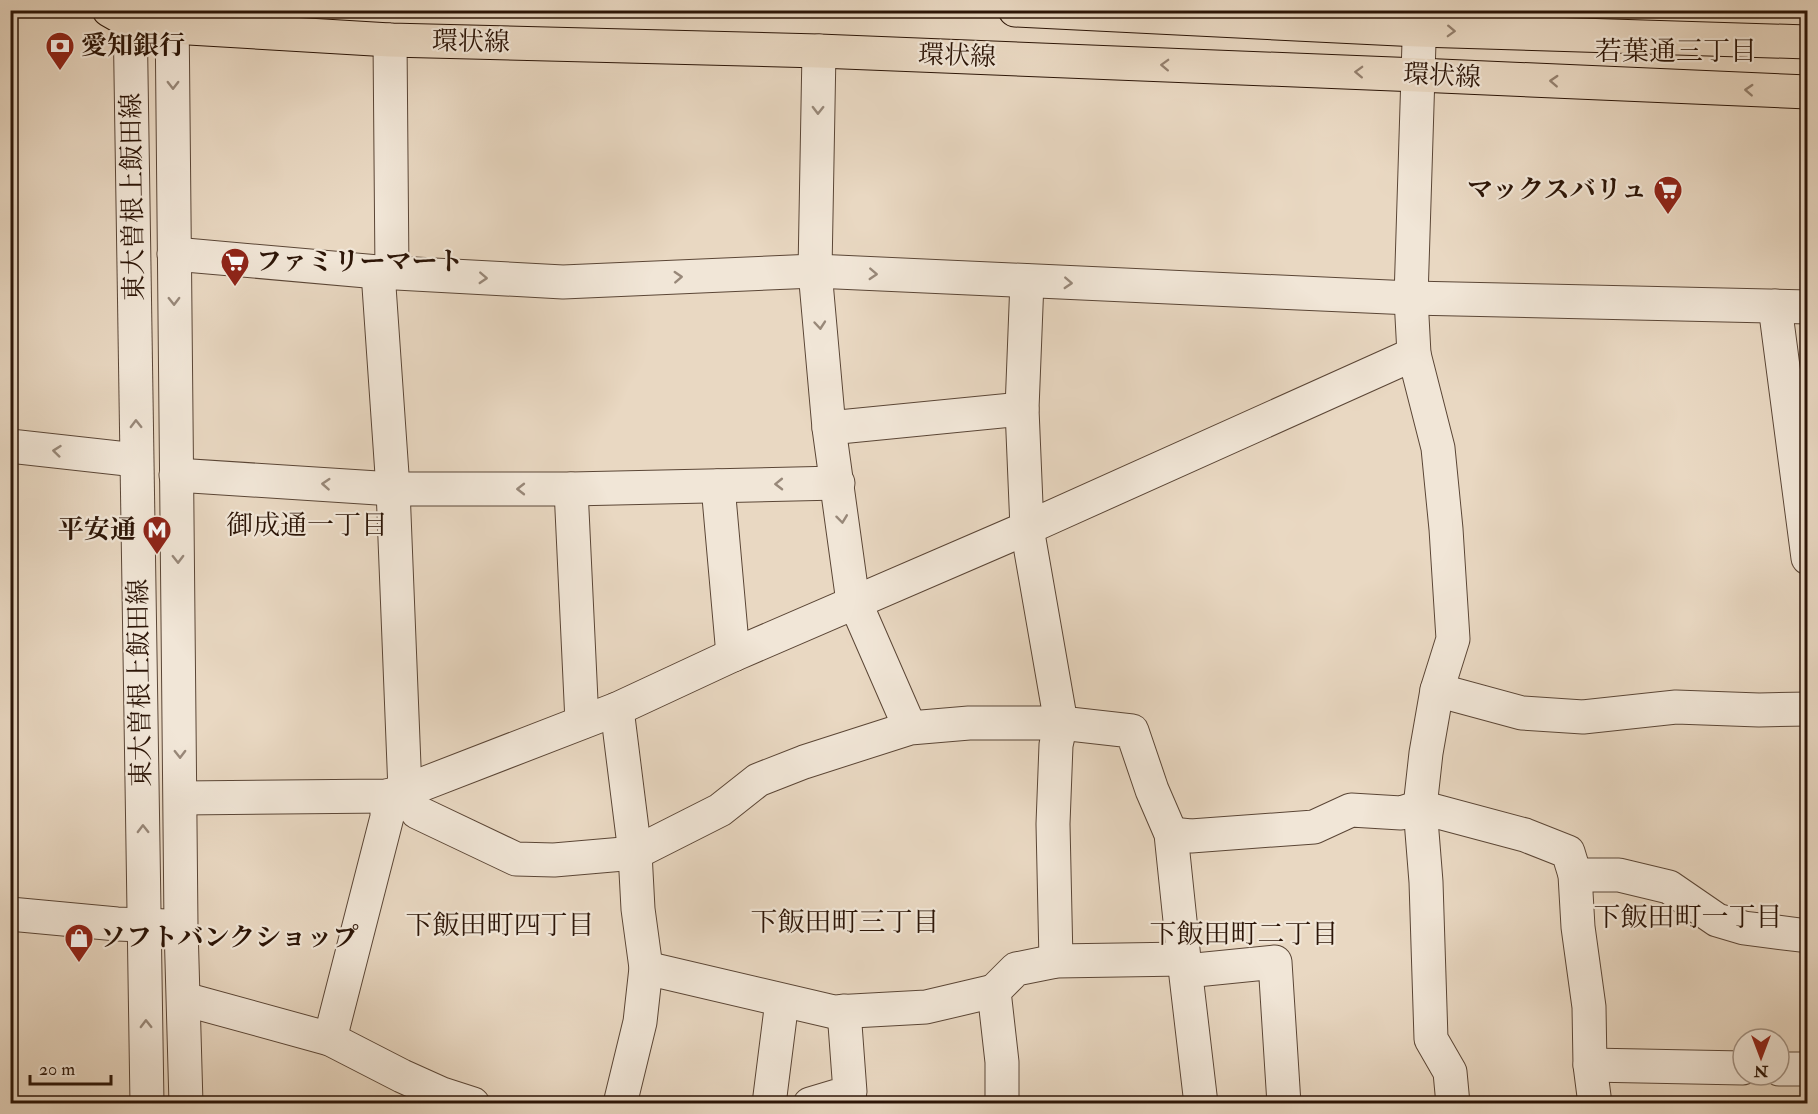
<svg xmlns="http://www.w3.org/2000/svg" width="1818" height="1114" viewBox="0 0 1818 1114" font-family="'IM FELL Double Pica','Noto Serif JP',serif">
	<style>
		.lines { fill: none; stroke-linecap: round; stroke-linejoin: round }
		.minor-casing { stroke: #5b4636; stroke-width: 35 }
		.major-casing { stroke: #2c1507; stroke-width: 35 }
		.minor { stroke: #f1e6d7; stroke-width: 33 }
		.major { stroke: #e9d8c2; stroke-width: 33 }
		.oneway { stroke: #94806e }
		.oneway2 { stroke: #988879 }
		.labels { text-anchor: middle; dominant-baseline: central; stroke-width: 4.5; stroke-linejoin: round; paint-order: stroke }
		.street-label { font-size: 26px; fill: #2c1507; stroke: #f1e6d7 }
		.poi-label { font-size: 26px; font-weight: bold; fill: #2c1507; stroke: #f1e6d7; text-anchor: start }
		.neighbourhood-label { font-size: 27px; fill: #2c1507; stroke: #f1e6d7 }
	</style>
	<rect width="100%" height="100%" fill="#e9d8c2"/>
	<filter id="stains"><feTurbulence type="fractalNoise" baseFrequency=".00333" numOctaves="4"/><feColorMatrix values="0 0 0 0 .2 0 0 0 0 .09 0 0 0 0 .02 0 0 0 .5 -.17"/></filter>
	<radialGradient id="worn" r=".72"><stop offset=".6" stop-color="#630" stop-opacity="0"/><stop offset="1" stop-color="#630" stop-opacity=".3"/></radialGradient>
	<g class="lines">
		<g class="minor-casing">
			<g id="minor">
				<polyline points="130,10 147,1104"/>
				<polyline points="172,10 181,926 186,1104"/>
				<polyline points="390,40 392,273"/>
				<polyline points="819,51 815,271 829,428 853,602 862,618 910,728"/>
				<polyline points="174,254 378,272 563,282 815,271 1411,298 1808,307"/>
				<polyline points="378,272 393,489 405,791 417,812 516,859 554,860 635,853 720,810 758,780 804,762 910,728 969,723 1061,723 1056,745 1053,824 1056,961"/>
				<polyline points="1027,281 1022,409 1027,528 1061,723 1132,731 1152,790 1171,834 1184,959 1201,1104"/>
				<polyline points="1775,306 1808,558"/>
				<polyline points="1414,354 1438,448 1446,529 1453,639 1437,690 1426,753 1420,807 1426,882 1431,1039 1450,1072 1453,1104"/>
				<polyline points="829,428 1022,409"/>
				<polyline points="10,446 136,460"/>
				<polyline points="176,475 393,489 571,489 838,483"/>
				<polyline points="718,486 733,655"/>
				<polyline points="571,489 582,722"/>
				<polyline points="1437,690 1522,713 1583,717 1676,707 1759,710 1808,709"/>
				<polyline points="617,709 635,853 638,909 646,968 640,1022 620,1104"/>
				<polyline points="181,798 387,796 405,791 617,709 733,655 1027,528 1414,354 1411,298 1420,10"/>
				<polyline points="1171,834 1191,836 1314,827 1351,810 1401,813 1420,807 1525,835 1568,852 1575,875 1578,927 1589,1007 1590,1065 1595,1104"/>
				<polyline points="1575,875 1619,875 1669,887 1717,920 1744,928 1808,936"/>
				<polyline points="10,914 117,924 167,926"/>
				<polyline points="646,968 834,1012 926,1007 994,991"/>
				<polyline points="1186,971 1275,962 1284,1104"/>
				<polyline points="184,999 330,1039 402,1076 442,1094 473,1104"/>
				<polyline points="330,1039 387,817 387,796"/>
				<polyline points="1590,1065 1743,1068"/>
				<polyline points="1779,1069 1808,1069"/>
				<polyline points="769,1104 782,1001"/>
				<polyline points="810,1104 850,1092 844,1011"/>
				<polyline points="1002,1104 1002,1062 994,991 1016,969 1056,961 1184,959"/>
			</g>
		</g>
		<g class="major-casing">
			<g id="major">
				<polyline points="109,10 130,22 172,27 390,40 819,51 1418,75 1808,92"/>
				<polyline points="1015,10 1419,30 1808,42"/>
			</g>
		</g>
		<use href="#minor" class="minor"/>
		<use href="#major" class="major"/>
	</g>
	<defs><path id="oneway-chevron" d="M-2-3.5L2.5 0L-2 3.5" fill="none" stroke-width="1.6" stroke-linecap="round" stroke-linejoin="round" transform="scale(1.5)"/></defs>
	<g class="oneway">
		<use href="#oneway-chevron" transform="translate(1451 31) rotate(2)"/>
		<use href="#oneway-chevron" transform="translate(1165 65) rotate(-178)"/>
		<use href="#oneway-chevron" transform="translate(1359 72) rotate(-178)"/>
		<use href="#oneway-chevron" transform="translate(1554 81) rotate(-177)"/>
		<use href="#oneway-chevron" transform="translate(1749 90) rotate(-177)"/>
	</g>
	<g class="oneway2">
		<use href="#oneway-chevron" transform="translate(173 85) rotate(90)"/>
		<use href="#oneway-chevron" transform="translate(818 110) rotate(91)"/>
		<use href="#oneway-chevron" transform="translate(873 274) rotate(3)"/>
		<use href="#oneway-chevron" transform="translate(678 277) rotate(-3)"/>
		<use href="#oneway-chevron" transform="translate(483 278) rotate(3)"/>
		<use href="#oneway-chevron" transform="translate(1068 283) rotate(3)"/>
		<use href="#oneway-chevron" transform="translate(174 301) rotate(89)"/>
		<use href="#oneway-chevron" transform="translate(820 325) rotate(85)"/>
		<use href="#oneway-chevron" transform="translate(136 424) rotate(-91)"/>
		<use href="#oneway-chevron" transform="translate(57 451) rotate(-174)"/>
		<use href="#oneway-chevron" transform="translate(326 484) rotate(-176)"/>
		<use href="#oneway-chevron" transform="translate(779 484) rotate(179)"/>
		<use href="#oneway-chevron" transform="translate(521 489) rotate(180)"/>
		<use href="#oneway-chevron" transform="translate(842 519) rotate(83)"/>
		<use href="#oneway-chevron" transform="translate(178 559) rotate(89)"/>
		<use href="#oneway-chevron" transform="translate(180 754) rotate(89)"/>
		<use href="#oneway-chevron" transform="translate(143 829) rotate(-91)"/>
		<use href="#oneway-chevron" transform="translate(146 1024) rotate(-91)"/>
	</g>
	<defs>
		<g id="bank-pin" transform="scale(1.5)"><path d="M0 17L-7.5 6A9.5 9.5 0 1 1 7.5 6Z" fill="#8f2418" stroke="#f1e6d7"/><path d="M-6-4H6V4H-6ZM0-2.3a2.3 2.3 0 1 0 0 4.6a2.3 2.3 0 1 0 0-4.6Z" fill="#fff"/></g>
		<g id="supermarket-pin" transform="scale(1.5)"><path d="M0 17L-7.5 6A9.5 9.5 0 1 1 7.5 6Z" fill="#8f2418" stroke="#f1e6d7"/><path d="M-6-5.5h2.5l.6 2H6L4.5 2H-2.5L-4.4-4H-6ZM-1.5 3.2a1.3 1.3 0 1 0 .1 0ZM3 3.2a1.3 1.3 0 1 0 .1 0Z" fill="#fff"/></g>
		<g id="metro-pin" transform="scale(1.5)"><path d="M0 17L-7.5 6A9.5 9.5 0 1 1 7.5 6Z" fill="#8f2418" stroke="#f1e6d7"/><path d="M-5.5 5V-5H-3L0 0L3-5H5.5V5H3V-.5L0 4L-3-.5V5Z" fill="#fff"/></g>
		<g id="shop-pin" transform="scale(1.5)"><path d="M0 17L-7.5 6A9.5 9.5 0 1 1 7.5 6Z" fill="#8f2418" stroke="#f1e6d7"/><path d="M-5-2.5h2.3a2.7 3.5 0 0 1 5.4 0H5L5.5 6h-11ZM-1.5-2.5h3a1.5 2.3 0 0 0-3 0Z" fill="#fff"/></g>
	</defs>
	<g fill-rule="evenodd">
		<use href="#bank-pin" x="60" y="46"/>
		<use href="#supermarket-pin" x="1668" y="190"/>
		<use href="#supermarket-pin" x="235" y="262"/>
		<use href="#metro-pin" x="157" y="530"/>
		<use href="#shop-pin" x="79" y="938"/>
	</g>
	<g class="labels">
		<g class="street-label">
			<text transform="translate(471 42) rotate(1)">環状線</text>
			<text transform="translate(957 56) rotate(2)">環状線</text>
			<text transform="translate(1442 76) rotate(3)">環状線</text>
			<text transform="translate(133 197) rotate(-91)">東大曽根上飯田線</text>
			<text transform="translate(140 683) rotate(-91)">東大曽根上飯田線</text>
		</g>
		<g class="poi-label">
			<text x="81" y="46">愛知銀行</text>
			<text x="1647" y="190" text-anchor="end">マックスバリュ</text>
			<text x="256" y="262">ファミリーマート</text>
			<text x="136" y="530" text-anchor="end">平安通</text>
			<text x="100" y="938">ソフトバンクショップ</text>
		</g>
		<g class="neighbourhood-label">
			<text x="1676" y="51">若葉通三丁目</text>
			<text x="307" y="525">御成通一丁目</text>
			<text x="1688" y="917">下飯田町一丁目</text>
			<text x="845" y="922">下飯田町三丁目</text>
			<text x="500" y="925">下飯田町四丁目</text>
			<text x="1244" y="934">下飯田町二丁目</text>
		</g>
	</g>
	<rect width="1818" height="1114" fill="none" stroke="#e9d8c2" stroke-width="36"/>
	<rect x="12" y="12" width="1794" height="1090" fill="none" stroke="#2c1507" stroke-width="3"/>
	<rect x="18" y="18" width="1782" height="1078" fill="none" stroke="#2c1507" stroke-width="1.5"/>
	<g transform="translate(1761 1057) rotate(180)"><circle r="28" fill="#f1e6d7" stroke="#a29284" stroke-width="1.5"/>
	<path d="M0-4.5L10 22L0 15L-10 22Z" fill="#8f2418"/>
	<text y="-9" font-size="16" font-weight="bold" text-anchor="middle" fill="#2c1507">N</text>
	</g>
	<path d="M30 1075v9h81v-9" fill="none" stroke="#2c1507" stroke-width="3"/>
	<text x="39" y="1075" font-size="18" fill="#2c1507" stroke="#f1e6d7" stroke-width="4.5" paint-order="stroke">20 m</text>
	<rect width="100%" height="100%" filter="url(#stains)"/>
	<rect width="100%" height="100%" fill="url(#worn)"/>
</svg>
